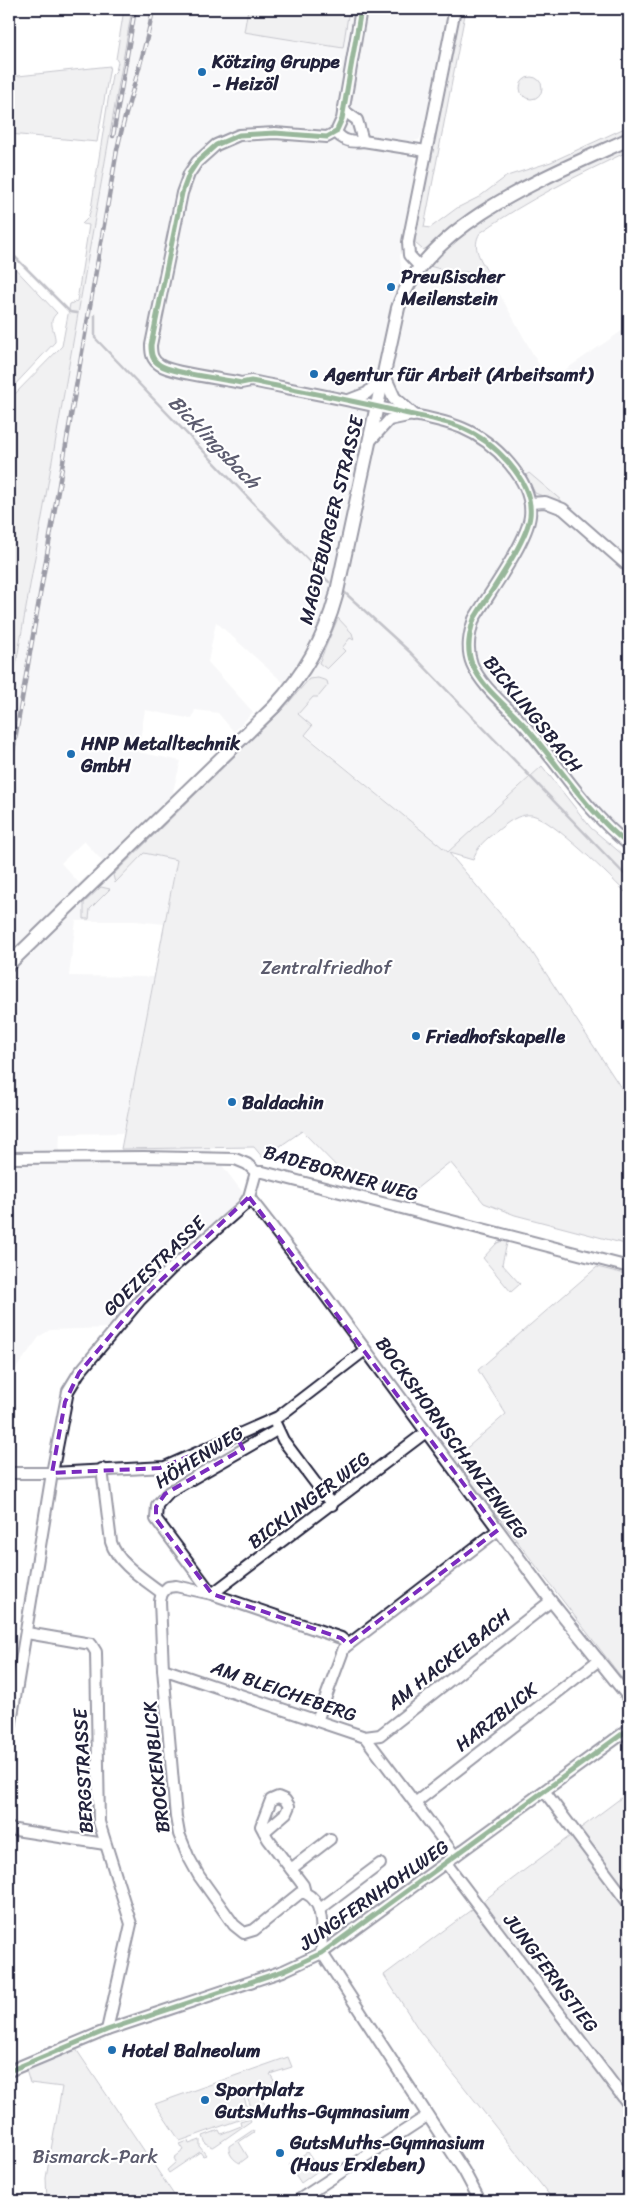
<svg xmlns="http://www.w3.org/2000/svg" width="638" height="2210" viewBox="0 0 638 2210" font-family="Sriracha,sans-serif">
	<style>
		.built { fill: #eeeef1; fill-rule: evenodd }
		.green { fill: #dfdfe2; stroke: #80808e }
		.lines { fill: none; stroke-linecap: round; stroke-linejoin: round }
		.stream { stroke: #7a7a88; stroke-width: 2.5 }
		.minor-casing { stroke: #22223b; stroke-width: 14 }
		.major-casing { stroke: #22223b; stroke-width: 16 }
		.minor { stroke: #fff; stroke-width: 10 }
		.major { stroke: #fff; stroke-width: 12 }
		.rail-casing { stroke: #22223b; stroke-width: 4.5 }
		.rail { stroke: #fff; stroke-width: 2.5; stroke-dasharray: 8; stroke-linecap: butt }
		.cycleway-casing { stroke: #fff; stroke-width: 8 }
		.cycleway { stroke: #1b5e20; stroke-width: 5 }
		.marked { fill: none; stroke: #7b2cbf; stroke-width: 4; stroke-dasharray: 10 6; stroke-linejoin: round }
		.poi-dot { fill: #1f6fb2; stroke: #fff; stroke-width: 2 }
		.labels { text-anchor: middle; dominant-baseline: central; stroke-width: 4.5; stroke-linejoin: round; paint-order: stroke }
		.poi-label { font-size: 19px; font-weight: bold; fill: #22223b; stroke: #fff; text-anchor: start }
		.street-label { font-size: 19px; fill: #22223b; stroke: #fff }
		.park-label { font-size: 19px; fill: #5b5b6d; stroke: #fff }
		.water-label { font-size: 20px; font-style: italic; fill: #5c5c6f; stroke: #fff }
	</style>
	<rect width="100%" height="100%" fill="#fff"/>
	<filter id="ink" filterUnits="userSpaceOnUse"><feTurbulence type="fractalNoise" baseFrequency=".02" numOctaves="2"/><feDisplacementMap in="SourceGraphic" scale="10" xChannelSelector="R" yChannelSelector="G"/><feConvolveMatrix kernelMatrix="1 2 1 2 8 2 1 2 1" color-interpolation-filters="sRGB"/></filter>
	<g filter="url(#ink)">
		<path class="built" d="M 132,9 L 452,9 L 427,133 L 423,132 L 419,140 L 409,142 L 407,150 L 415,160 L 418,173 L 400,256 L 402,273 L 397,292 L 410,296 L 420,277 L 429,266 L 448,271 L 488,273 L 539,365 L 547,372 L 559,374 L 629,326 L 629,838 L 610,823 L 554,754 L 448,852 L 283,715 L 280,712 L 296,694 L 216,622 L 208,662 L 253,712 L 234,732 L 218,713 L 195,710 L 192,719 L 145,710 L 138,752 L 181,761 L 173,791 L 186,810 L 164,924 L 135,921 L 76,921 L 69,976 L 154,977 L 124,1133 L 60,1134 L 59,1155 L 119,1154 L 121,1149 L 209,1148 L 243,1193 L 241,1199 L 143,1290 L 109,1328 L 50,1330 L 40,1336 L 9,1378 L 9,704 ZM 84,841 L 103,862 L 79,883 L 61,863 Z"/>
		<g class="green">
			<polygon points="124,9 132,9 9,704 9,400 62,346 70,304 77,301 89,225 82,224 88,218 91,209 112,75 116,71 118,62 116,59"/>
			<polygon points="248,9 349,9 343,48 244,32"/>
			<polygon points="460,9 466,9 424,227 430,228 457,208 479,197 507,176 551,162 629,126 629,133 423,250 415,243 415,232"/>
			<polygon points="110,66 97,142 9,134 9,77"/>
			<circle cx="531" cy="88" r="11"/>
			<path d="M 629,145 L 629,151 C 578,175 527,200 480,233 C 471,247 481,260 488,273 L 448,271 L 429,266 C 443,251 457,237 474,225 C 521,191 577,170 629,145 Z"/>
			<path d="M 9,262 L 57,313 C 46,323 56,330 55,342 L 9,391 Z"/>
			<polygon points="529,473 562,501 561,503 535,493 526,475"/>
			<polygon points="338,618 352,633 354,640 350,638 342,648 345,651 327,669 319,663"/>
			<path d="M 318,678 L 327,681 L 328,685 L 318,697 L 313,697 L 298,714 L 312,726 L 305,735 L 448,852 L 542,766 L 591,828 L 629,860 L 629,896 C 613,879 552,819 532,815 C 519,813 507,823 497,831 C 486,839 477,846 473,860 L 449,853 L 530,949 L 629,1100 L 629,1245 L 515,1215 L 484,1203 L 450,1162 L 416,1189 L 385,1185 L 345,1175 L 302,1131 L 263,1158 L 254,1147 L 121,1149 L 177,860 L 144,853 L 115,883 L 113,875 L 284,708 L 309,679 Z"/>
			<polygon points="101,887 110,889 90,909 89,919 84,919 84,903"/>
			<polygon points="508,1239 502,1264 520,1284 511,1292 483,1258 497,1243"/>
			<polygon points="597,1267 629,1275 629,1687 454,1459 506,1414 478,1370"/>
			<polygon points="629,1792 629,2201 554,2201 419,2030 384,1975"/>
			<polygon points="76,2049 178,2201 47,2201 46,2178 62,2087 30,2083 26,2070"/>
			<polygon points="288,2057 292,2067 270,2074 275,2082 258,2094 269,2110 255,2118 247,2096 244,2097 250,2116 180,2141 155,2104"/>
			<polygon points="250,2119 251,2121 215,2146 212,2147 206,2144 203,2136 219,2130 221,2134 241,2126 240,2122"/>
			<path d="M 253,2130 L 254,2132 L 239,2142 L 248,2157 L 240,2163 C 233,2160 228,2153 229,2146 Z"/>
			<polygon points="200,2140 200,2147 206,2155 203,2156 200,2152 169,2173 167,2170 176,2162 174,2158 184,2150 180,2144 188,2141 189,2144"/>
			<polygon points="307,2152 319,2170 301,2183 289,2165"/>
		</g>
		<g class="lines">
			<g class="stream">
				<polyline points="9,251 70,312 77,313"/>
				<polyline points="95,315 95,338 329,582"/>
				<polyline points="343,591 411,653 629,879"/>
			</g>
			<g class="minor-casing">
				<g id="minor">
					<path d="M 361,9 L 342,119 L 336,132 L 327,137 L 275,133 L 239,135 L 216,145 L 197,162 L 189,174 L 182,193 L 151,345 C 151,354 152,360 160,365 C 171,373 224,379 241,383 L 251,381 C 301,391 351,400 400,412 C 421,417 443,420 462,428 C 493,441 534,480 530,516 C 527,542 488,595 474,619 C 469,634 466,649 472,664 C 482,688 507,706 524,725 C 561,767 584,809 629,845"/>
					<path d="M 336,132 C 343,141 351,143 363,141 L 357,120 L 343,110"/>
					<polyline points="363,141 426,151"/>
					<polyline points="420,267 409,255 408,242 455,9"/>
					<polyline points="349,400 367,393 383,377"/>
					<polyline points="371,440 389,420 408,416"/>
					<polyline points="530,503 545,502 563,509 629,567"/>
					<polyline points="9,1158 144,1157 235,1159 247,1164 256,1172 263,1172 629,1267"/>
					<polyline points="249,1197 322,1291 551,1601 629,1698"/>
					<polyline points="276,1425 283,1440 332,1505"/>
					<polyline points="277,1430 169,1492 157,1505 156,1519 212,1594 426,1432"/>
					<path d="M 102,1469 L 111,1542 C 117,1563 145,1580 162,1593"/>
					<polyline points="9,1473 52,1473 165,1467 278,1417 365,1350"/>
					<polyline points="162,1593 160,1601 163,1669 176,1817 179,1834 188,1856 199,1876 234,1925 244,1933 254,1930 300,1893 305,1893"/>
					<polyline points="162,1593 168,1587 176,1586 212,1594 341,1638 348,1644"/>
					<polyline points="27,1633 91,1644 96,1652 99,1822 131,1924 107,2030"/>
					<polyline points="163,1669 365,1737 455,1856"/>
					<polyline points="317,1721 344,1648 498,1530"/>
					<polyline points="9,1734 52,1473 68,1391 79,1373 140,1300 171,1269 243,1206 249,1197 256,1172"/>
					<polyline points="365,1737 380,1735 551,1601"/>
					<polyline points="545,1792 629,1904"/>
					<polyline points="415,1803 599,1660"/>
					<polyline points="9,1829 105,1844"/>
					<path d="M 264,1832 L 286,1813 L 289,1806 L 285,1800 L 278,1797 L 271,1800 L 261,1826 L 268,1839 L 303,1885 L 305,1893 C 327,1903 320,1934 322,1953 L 464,2171 L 480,2201"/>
					<polyline points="446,1863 629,2105"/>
					<polyline points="291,1869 330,1839"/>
					<polyline points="320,1909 380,1864"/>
					<polyline points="9,2071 107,2030 283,1971 322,1953 629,1729"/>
					<polyline points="297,2201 427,2116"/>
				</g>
			</g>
			<g class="major-casing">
				<g id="major">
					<polyline points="384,376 394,398 413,415"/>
					<path d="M 9,964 L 274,707 C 304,674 324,640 336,596 L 398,308 C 426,222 553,174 629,139"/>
				</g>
			</g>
			<use href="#minor" class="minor"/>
			<use href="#major" class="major"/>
			<g class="rail-casing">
				<g id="rail">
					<polyline points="113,136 135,9"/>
					<path d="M 9,774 L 117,150 C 127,102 145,57 153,9"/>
				</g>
			</g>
			<use href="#rail" class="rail"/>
			<g class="cycleway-casing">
				<g id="cycleway">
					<path d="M 361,9 L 342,119 L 336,132 L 327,137 L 275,133 L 239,135 L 216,145 L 197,162 L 189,174 L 182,193 L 151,345 C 151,354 152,360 160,365 C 171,373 224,379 241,383 L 251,381 C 301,391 351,400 400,412 C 421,417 443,420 462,428 C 493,441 534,480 530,516 C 527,542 488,595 474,619 C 469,634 466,649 472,664 C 482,688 507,706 524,725 C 561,767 584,809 629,845"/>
					<polyline points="9,2071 107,2030 283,1971 322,1953 629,1729"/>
				</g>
			</g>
			<use href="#cycleway" class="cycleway"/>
		</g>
	</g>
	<path d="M0 0H638V2210H0ZM 249,1197 L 498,1530 L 348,1644 L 341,1638 L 212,1594 L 156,1519 L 156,1507 L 165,1494 L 243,1449 L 237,1437 L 160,1468 L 52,1473 L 65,1402 L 79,1373 L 140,1300 Z" fill="#fff" fill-opacity=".55" fill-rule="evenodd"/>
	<path class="marked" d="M 249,1197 L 498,1530 L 348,1644 L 341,1638 L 212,1594 L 156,1519 L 156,1507 L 165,1494 L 243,1449 L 237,1437 L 160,1468 L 52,1473 L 65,1402 L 79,1373 L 140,1300 Z"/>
	<g class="poi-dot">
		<circle cx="202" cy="72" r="5"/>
		<circle cx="391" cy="287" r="5"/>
		<circle cx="314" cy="374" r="5"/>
		<circle cx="71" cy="754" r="5"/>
		<circle cx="416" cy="1036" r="5"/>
		<circle cx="232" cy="1102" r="5"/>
		<circle cx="112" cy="2050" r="5"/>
		<circle cx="205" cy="2100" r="5"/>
		<circle cx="280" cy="2153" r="5"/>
	</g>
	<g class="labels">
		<g class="poi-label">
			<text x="212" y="61">Kötzing Gruppe<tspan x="212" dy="22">- Heizöl</tspan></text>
			<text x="401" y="276">Preußischer<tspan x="401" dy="22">Meilenstein</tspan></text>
			<text x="324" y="374">Agentur für Arbeit (Arbeitsamt)</text>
			<text x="81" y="743">HNP Metalltechnik<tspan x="81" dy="22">GmbH</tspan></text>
			<text x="426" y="1036">Friedhofskapelle</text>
			<text x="242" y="1102">Baldachin</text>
			<text x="122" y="2050">Hotel Balneolum</text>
			<text x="215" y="2089">Sportplatz<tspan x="215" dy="22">GutsMuths-Gymnasium</tspan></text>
			<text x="290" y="2142">GutsMuths-Gymnasium<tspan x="290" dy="22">(Haus Erxleben)</tspan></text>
		</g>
		<g class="street-label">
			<text transform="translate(331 520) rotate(-76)">MAGDEBURGER STRASSE</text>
			<text transform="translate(533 714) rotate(51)">BICKLINGSBACH</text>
			<text transform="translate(341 1173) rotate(16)">BADEBORNER WEG</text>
			<text transform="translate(154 1266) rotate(-44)">GOEZESTRASSE</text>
			<text transform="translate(452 1438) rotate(54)">BOCKSHORNSCHANZENWEG</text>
			<text transform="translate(199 1457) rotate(-32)">HÖHENWEG</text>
			<text transform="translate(309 1500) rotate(-37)">BICKLINGER WEG</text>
			<text transform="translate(449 1659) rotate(-38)">AM HACKELBACH</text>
			<text transform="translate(284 1691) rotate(19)">AM BLEICHEBERG</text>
			<text transform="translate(496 1717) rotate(-38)">HARZBLICK</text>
			<text transform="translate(156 1767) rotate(-96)">BROCKENBLICK</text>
			<text transform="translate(83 1771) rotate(-93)">BERGSTRASSE</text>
			<text transform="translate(374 1895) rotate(-35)">JUNGFERNHOHLWEG</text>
			<text transform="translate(551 1973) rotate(53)">JUNGFERNSTIEG</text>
		</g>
		<g class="park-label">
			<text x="326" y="967">Zentralfriedhof</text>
			<text x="95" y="2156">Bismarck-Park</text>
		</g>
		<g class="water-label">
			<text transform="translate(214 442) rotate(46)">Bicklingsbach</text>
		</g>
	</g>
	<rect width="638" height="2210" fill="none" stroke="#fff" stroke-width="30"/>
	<rect x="15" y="15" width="608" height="2180" fill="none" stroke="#22223b" stroke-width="2" filter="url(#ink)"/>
</svg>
